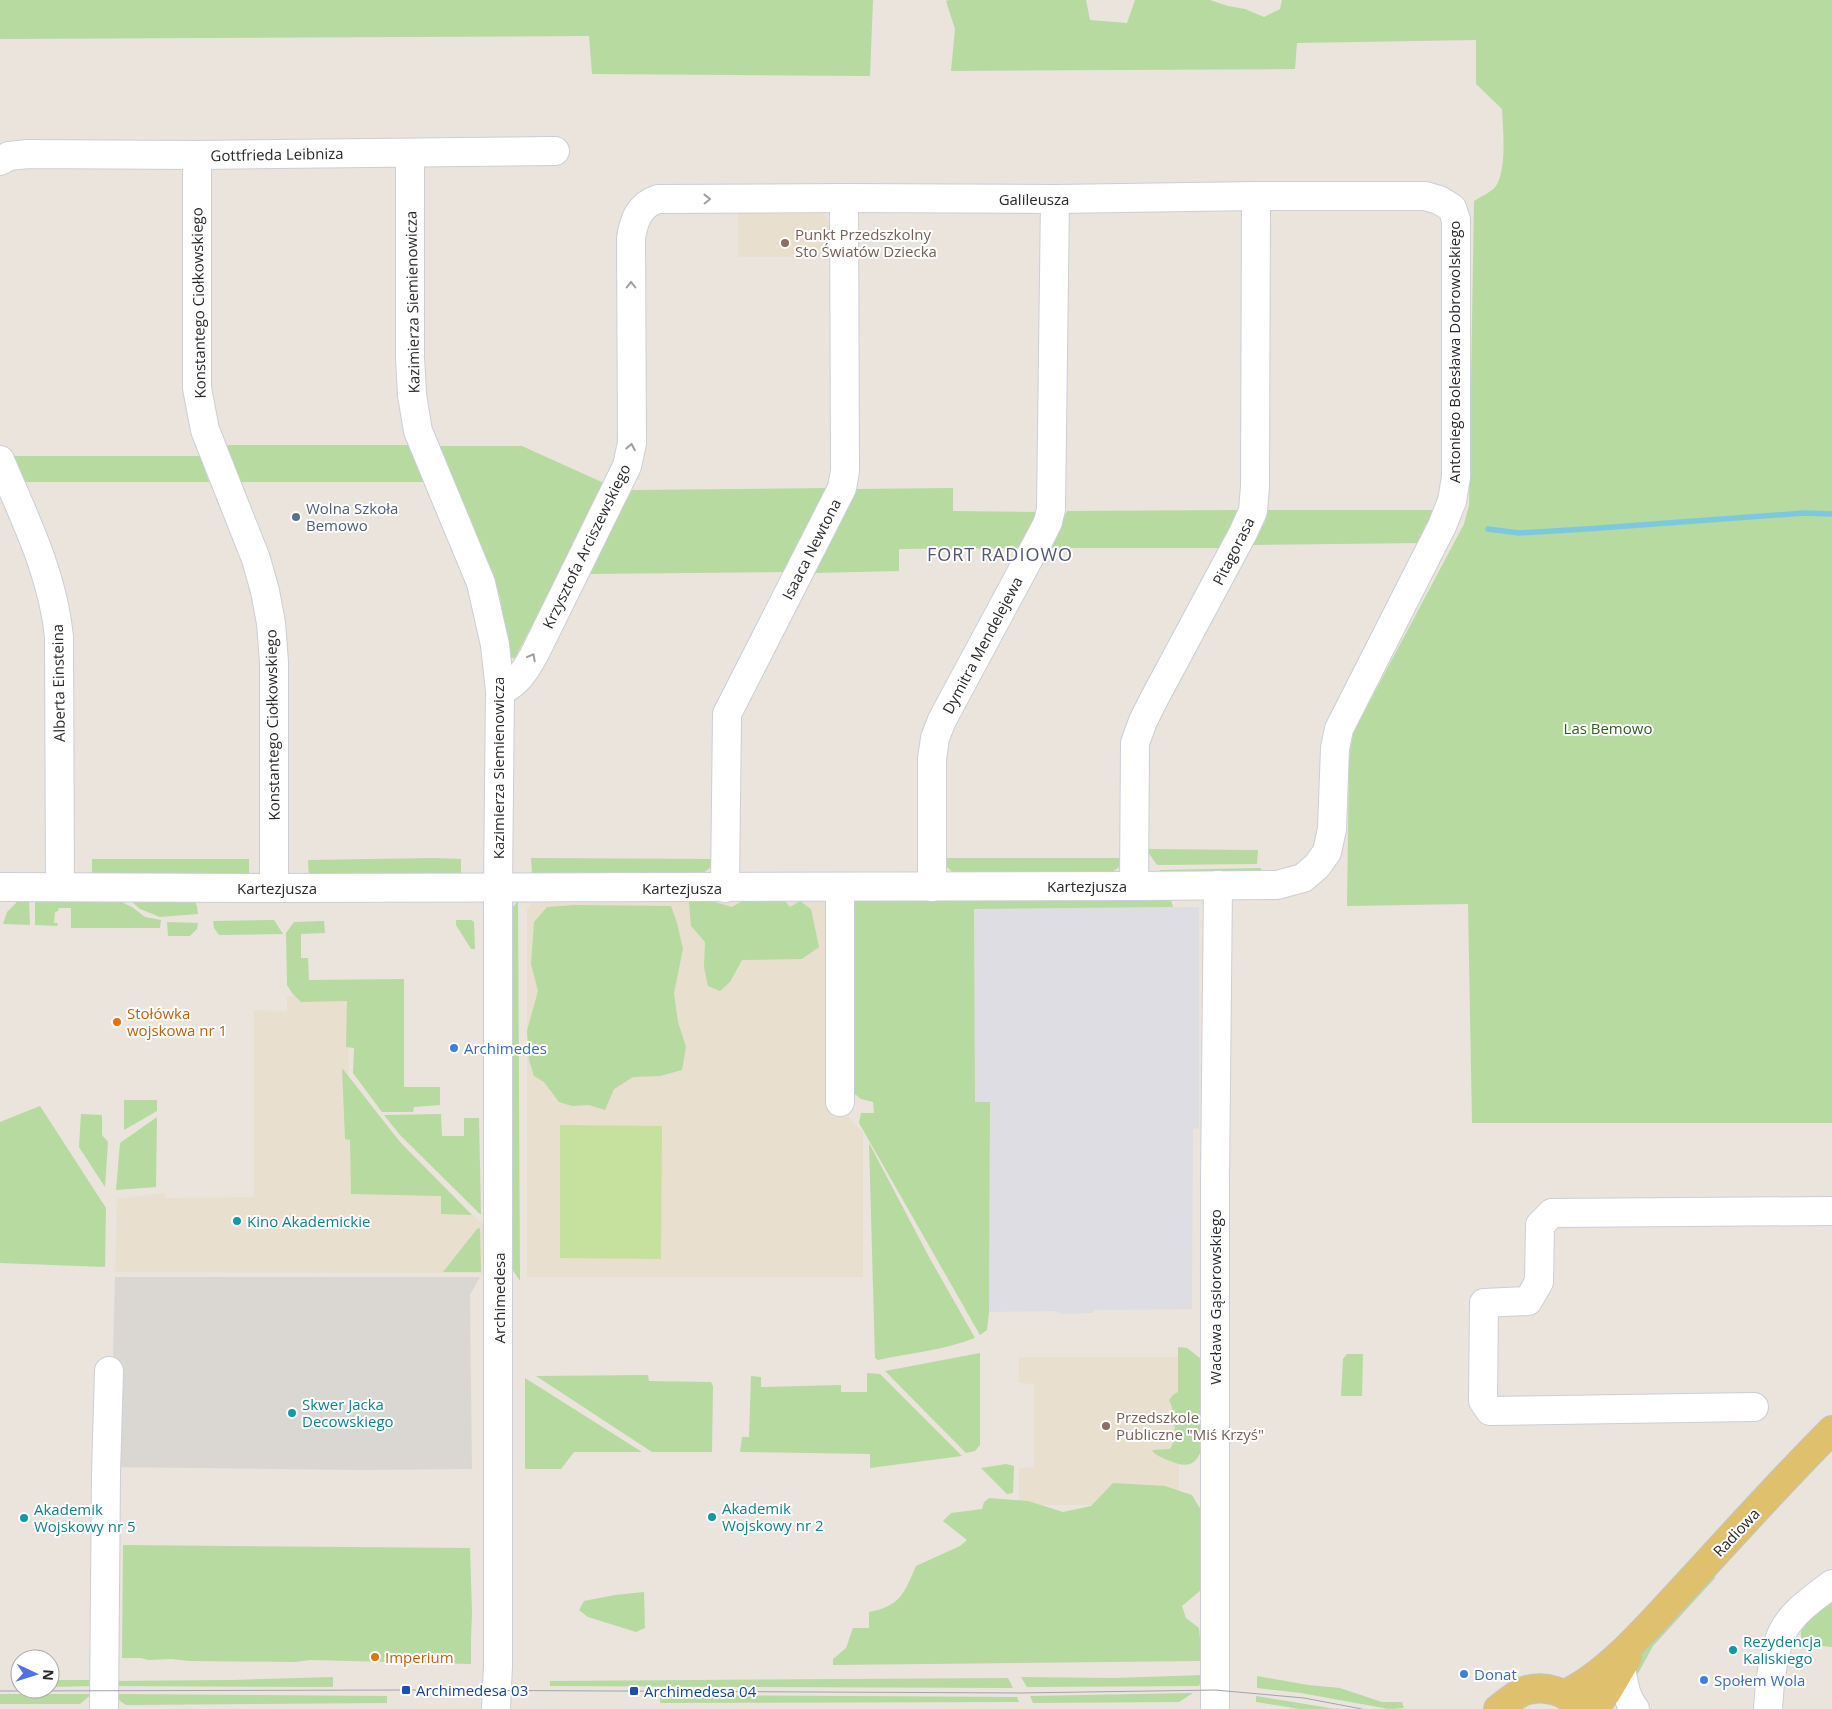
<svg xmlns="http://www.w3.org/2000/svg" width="1832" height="1709" viewBox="0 0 1832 1709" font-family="'Open Sans',sans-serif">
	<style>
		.industrial { fill: #dedde3 }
		.education { fill: #e9dfce }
		.green { fill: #b6daa0 }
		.pitch { fill: #c6e09d }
		.plaza { fill: #dad7d3 }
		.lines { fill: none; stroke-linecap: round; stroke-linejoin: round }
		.stream { stroke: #7cc9df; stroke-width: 5.5 }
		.minor-casing { stroke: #cbced9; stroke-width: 30 }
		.major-casing { stroke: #c3c3c3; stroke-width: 30 }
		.minor { stroke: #fff; stroke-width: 28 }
		.major { stroke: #dfc06d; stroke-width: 28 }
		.tram { stroke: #a0a3b1; stroke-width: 1 }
		.oneway { stroke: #9f9f9f }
		.education-dot { fill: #8d6e63; stroke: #fff; stroke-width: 2 }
		.service-dot { fill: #5c6f8a; stroke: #fff; stroke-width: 2 }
		.food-dot { fill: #e8710a; stroke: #fff; stroke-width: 2 }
		.shop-dot { fill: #3f7fe0; stroke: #fff; stroke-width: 2 }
		.culture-dot { fill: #0f9aa8; stroke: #fff; stroke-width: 2 }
		.transit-dot { fill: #1a4fb4; stroke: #fff; stroke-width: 2 }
		.labels { text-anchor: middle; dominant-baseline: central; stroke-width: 4; stroke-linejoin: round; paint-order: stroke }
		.street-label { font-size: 15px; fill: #292929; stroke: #fff }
		.education-label { font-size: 15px; fill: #785e54; stroke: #fff; text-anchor: start }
		.service-label { font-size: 15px; fill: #4e5e75; stroke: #fff; text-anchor: start }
		.park-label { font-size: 15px; fill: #315d23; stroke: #fff }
		.food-label { font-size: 15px; fill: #c56008; stroke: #fff; text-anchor: start }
		.shop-label { font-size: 15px; fill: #366cbe; stroke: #fff; text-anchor: start }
		.culture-label { font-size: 15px; fill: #0d838f; stroke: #fff; text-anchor: start }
		.transit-label { font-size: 15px; fill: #164399; stroke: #fff; text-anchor: start }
		.quarter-label { font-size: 18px; letter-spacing: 1px; fill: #4f5774; stroke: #fff }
	</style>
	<rect width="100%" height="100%" fill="#eae4dd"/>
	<polygon class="industrial" points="1199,907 1199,1128 1193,1129 1192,1309 1095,1310 1092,1313 1061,1314 1055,1311 989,1312 990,1103 975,1102 974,908"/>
	<g class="education">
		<polygon points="738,211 816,211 823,214 831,223 833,257 738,257"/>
		<polygon points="821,900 830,906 828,1094 863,1133 863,1277 527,1277 527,909 531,903"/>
		<polygon points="287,996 349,998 348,1136 443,1189 485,1226 485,1273 115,1272 117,1199 165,1193 165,1198 254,1197 254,1010 287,1011"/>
		<polygon points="1019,1357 1179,1357 1179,1505 1019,1505 1019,1468 1034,1467 1034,1384 1019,1383"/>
	</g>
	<g class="green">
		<polygon points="0,0 873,0 870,76 592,74 589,36 0,39"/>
		<path d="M 949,0 L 1086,0 L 1090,20 L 1127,23 L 1135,0 L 1210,0 L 1228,6 L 1245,9 L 1264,17 L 1280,9 L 1282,0 L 1832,0 L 1832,1123 L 1472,1123 L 1468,904 L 1347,906 L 1349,758 L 1353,733 L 1464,524 L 1469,505 L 1474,201 C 1480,197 1492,192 1496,186 C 1507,169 1503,129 1502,109 L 1476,84 L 1476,40 L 1297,43 L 1295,69 L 951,71 L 955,29 L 946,1 Z"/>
		<polygon points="223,445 411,445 423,482 237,482"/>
		<polygon points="439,446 522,446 606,484 515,658 509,658 500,597 491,570"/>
		<polygon points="13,456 200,456 209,482 23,482"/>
		<polygon points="829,488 786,572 588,574 632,490"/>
		<polygon points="953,488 953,511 1037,512 1019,548 899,549 899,571 814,573 856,489"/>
		<polygon points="1239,510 1219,548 1049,548 1067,511"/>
		<polygon points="1268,510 1436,510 1422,543 1251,545 1265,522"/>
		<polygon points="1146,849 1258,850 1257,864 1157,865"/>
		<polygon points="434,858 461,859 461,878 309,879 308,860"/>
		<path d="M 531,858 L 715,859 C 712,869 704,873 694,877 L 535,875 L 532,873 Z"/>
		<polygon points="944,858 1122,858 1119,867 1111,873 953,873 946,866"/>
		<polygon points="92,859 249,859 249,878 92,879"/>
		<polygon points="1261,868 1261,877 1160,876 1160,870"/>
		<polygon points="124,895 194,900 197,906 198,914 160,917 140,909"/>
		<polygon points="843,896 1171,900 1173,907 974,909 975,1102 990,1102 989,1312 987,1330 980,1335 859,1123 861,1113 874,1113 873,1102 861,1099 846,1087"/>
		<polygon points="111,897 132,907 145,917 161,920 160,928 71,928 71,908 59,908 58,911 55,912 54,923 58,923 57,926 35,925 35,903 39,898"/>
		<polygon points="701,898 732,907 744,900 783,899 790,907 800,901 811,909 819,947 802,959 742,960 730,982 720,991 708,986 704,967 705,942 691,926 689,902"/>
		<polygon points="29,901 30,925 3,924 7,912 17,902"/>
		<polygon points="518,901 520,1281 508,1263 507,914"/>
		<polygon points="575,905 671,906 677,923 683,949 674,993 678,1022 686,1047 682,1070 660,1076 633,1077 614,1089 605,1110 589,1105 572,1106 559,1102 544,1082 534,1076 529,1060 527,1031 538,991 531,964 534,922 547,907"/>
		<polygon points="274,920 283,934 219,935 214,928 213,921"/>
		<polygon points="456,920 471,920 474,922 475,949 471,949 456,925"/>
		<polygon points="324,921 325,933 301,934 301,958 308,958 309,980 404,979 404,1087 440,1087 440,1105 414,1107 413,1112 382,1112 353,1073 354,1048 346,1047 347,1001 301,1002 292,993 287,985 286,933 294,922"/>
		<polygon points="167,922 198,923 197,929 190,936 168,936"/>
		<polygon points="342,1068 400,1142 472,1215 441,1214 441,1196 351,1194 350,1140 345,1139"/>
		<polygon points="124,1100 157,1100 157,1111 124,1130"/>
		<polygon points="40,1106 106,1208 105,1267 0,1263 0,1122"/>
		<polygon points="81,1114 102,1115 102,1135 108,1142 105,1187 79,1147"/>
		<polygon points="441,1114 442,1136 464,1136 464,1118 479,1118 481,1215 400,1135 384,1115"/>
		<polygon points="157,1117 156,1187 116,1190 120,1143"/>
		<path d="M 869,1143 L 929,1257 L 975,1338 C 945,1350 909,1353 878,1360 L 875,1358 Z"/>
		<polygon points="480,1228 481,1272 443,1272 477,1229"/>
		<path d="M 1178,1347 L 1187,1348 L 1201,1359 L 1201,1451 C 1193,1471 1180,1465 1165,1459 C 1159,1456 1155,1455 1152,1450 L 1170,1449 C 1178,1439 1175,1410 1169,1400 L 1173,1395 L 1178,1392 Z"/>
		<polygon points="980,1353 980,1445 975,1451 966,1453 885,1371"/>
		<polygon points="1347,1354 1363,1354 1362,1396 1341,1396 1343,1359"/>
		<polygon points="867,1373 880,1374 962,1456 870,1468 870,1454 740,1452 742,1437 749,1437 751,1376 761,1377 761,1387 841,1385 841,1392 867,1392"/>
		<polygon points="648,1375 649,1381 711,1382 713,1386 712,1452 652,1452 536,1376"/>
		<polygon points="525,1378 642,1452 574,1452 561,1469 525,1469"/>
		<polygon points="1006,1464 1014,1466 1013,1493 1007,1494 981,1468"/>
		<path d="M 1113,1483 L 1165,1486 L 1192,1495 L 1202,1512 L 1201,1590 L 1182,1606 L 1186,1618 L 1199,1628 L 1201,1651 L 1200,1661 L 833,1665 L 833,1659 L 846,1648 L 853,1628 L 869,1628 L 869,1612 C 901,1606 904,1593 916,1566 L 960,1546 L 967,1540 L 943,1521 L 951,1513 L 982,1509 L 984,1502 L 989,1498 L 1028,1501 L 1063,1512 L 1091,1506 Z"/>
		<polygon points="123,1545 470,1548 472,1612 471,1640 471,1664 310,1660 295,1662 190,1661 171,1659 149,1660 140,1658 122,1658"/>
		<polygon points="1711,1577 1716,1577 1653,1646 1635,1679 1634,1665 1644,1650"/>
		<polygon points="1832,1591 1832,1647 1812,1645 1801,1638 1801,1631"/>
		<polygon points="644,1592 645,1628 636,1632 588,1617 579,1610 584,1601 615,1595"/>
		<polygon points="1204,1675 1199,1686 1027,1687 1021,1677 1114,1678"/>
		<polygon points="1257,1676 1308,1685 1340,1688 1382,1702 1402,1702 1404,1708 1389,1709 1301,1693 1257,1688"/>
		<polygon points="333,1677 333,1687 113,1686 111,1681 232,1680"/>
		<polygon points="1008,1678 1013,1688 550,1686 550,1681"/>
		<polygon points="50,1680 97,1680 95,1686 50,1687"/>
		<polygon points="1193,1693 1179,1702 1033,1703 1030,1696"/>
		<polygon points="0,1694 92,1694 80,1704 0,1704"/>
		<polygon points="115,1694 387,1696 387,1703 126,1705 120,1701"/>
		<polygon points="660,1695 1017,1697 1019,1702 660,1703"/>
		<polygon points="1256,1696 1336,1709 1300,1709 1256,1702"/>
	</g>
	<polygon class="pitch" points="560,1125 662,1126 661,1259 560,1258"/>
	<polygon class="plaza" points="115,1277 480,1277 470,1295 472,1469 359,1470 110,1467"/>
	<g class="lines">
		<polyline class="stream" points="1488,529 1519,533 1586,529 1804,513 1832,514"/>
		<g class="minor-casing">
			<g id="minor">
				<polyline points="410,153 410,357 412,395 418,431 481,583 495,645 500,691 498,887 498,1666 496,1709"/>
				<polyline points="197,155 197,388 205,430 256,559 265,591 271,623 274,662 274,888"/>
				<polyline points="0,161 9,156 28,154 197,155 555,151"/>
				<path d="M 0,460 C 24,517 53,574 59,637 L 60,887"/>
				<polyline points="1134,886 1135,743 1143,721 1154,699 1243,533 1253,511 1255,486 1256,196"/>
				<path d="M 0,887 L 274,888 L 1134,886 L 1277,885 L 1303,878 L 1317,866 L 1327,852 L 1332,829 L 1335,748 L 1339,729 L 1442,526 L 1452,501 L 1456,477 L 1456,220 L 1452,208 L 1439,200 L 1425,196 L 1256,196 L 1055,199 L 844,198 L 658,199 C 639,205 634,220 631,238 L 632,443 L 627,466 L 534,655 C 525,671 517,684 500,691"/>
				<polyline points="932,887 932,759 935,738 942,720 1042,534 1048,522 1051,509 1055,199"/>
				<polyline points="725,888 727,714 842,488 845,471 844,198"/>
				<polyline points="840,1102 840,888"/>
				<polyline points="1754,1407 1490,1411 1483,1401 1484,1303 1528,1301 1539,1282 1540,1225 1552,1213 1832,1211"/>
				<path d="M 1621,1668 C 1624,1683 1625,1697 1635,1709"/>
				<polyline points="104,1709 106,1474 109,1371"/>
				<polyline points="1215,1709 1215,1181 1218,885"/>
				<path d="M 1768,1709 C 1769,1688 1773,1651 1782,1633 C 1792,1612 1814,1598 1832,1584"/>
			</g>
		</g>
		<g class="major-casing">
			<g id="major">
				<path d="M 1565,1694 C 1607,1675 1650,1624 1681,1591 C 1731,1537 1780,1482 1832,1430"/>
				<path d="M 1498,1709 C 1506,1703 1515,1695 1524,1691 C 1544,1684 1570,1692 1580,1709"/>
				<polyline points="1593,1709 1607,1692 1627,1658"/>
			</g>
		</g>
		<use href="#minor" class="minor"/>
		<use href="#major" class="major"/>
		<polyline class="tram" points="0,1691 406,1690 1020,1693 1215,1690 1304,1698 1362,1709"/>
	</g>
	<defs><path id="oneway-chevron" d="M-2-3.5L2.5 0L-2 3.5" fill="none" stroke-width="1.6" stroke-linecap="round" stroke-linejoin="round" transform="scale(1.25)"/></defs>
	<g class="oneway">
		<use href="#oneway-chevron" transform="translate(707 199) rotate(-1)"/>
		<use href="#oneway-chevron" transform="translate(631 285) rotate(-90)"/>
		<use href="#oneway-chevron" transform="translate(631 447) rotate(-79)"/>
		<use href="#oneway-chevron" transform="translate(532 657) rotate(-62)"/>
	</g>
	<g class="education-dot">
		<circle cx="785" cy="243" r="5"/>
		<circle cx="1106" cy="1426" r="5"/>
	</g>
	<circle class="service-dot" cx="296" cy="517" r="5"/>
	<g class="food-dot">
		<circle cx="117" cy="1022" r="5"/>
		<circle cx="375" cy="1657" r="5"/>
	</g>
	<g class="shop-dot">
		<circle cx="454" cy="1048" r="5"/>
		<circle cx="1464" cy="1674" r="5"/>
		<circle cx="1704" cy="1680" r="5"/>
	</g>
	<g class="culture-dot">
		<circle cx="237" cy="1221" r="5"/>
		<circle cx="292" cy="1413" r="5"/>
		<circle cx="712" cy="1517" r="5"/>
		<circle cx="24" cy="1518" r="5"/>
		<circle cx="1733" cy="1650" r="5"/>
	</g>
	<g class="transit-dot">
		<rect x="401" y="1685" width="10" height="10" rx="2.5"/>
		<rect x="629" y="1686" width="10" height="10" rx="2.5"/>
	</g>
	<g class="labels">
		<g class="street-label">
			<text transform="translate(277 154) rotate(-1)">Gottfrieda Leibniza</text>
			<text x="1034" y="199">Galileusza</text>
			<text transform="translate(412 302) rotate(-91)">Kazimierza Siemienowicza</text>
			<text transform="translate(198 303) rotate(-91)">Konstantego Ciołkowskiego</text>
			<text transform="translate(1454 352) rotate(-90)">Antoniego Bolesława Dobrowolskiego</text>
			<text transform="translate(586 546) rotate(-64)">Krzysztofa Arciszewskiego</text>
			<text transform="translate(811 549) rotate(-63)">Isaaca Newtona</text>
			<text transform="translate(1233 551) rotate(-63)">Pitagorasa</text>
			<text transform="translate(982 645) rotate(-62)">Dymitra Mendelejewa</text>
			<text transform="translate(58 683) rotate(-91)">Alberta Einsteina</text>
			<text transform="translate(272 725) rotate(-91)">Konstantego Ciołkowskiego</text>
			<text transform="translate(498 768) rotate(-90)">Kazimierza Siemienowicza</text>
			<text x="1087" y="886">Kartezjusza</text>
			<text x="277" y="888">Kartezjusza</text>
			<text x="682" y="888">Kartezjusza</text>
			<text transform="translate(1215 1297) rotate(-90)">Wacława Gąsiorowskiego</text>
			<text transform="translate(499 1298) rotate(-90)">Archimedesa</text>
			<text transform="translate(1736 1532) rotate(-47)">Radiowa</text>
		</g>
		<g class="education-label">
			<text x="795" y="234">Punkt Przedszkolny<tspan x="795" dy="17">Sto Światów Dziecka</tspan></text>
			<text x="1116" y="1417">Przedszkole<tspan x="1116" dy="17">Publiczne "Miś Krzyś"</tspan></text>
		</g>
		<g class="service-label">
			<text x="306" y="508">Wolna Szkoła<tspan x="306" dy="17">Bemowo</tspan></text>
		</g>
		<g class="park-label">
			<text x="1608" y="728">Las Bemowo</text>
		</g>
		<g class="food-label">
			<text x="127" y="1013">Stołówka<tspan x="127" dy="17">wojskowa nr 1</tspan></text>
			<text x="385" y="1657">Imperium</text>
		</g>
		<g class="shop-label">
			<text x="464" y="1048">Archimedes</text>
			<text x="1474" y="1674">Donat</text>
			<text x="1714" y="1680">Społem Wola</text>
		</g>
		<g class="culture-label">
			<text x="247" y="1221">Kino Akademickie</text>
			<text x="302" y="1404">Skwer Jacka<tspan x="302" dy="17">Decowskiego</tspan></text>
			<text x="722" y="1508">Akademik<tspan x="722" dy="17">Wojskowy nr 2</tspan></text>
			<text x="34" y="1509">Akademik<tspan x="34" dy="17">Wojskowy nr 5</tspan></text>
			<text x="1743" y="1641">Rezydencja<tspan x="1743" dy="17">Kaliskiego</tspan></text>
		</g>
		<g class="transit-label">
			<text x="416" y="1690">Archimedesa 03</text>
			<text x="644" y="1691">Archimedesa 04</text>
		</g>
		<g class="quarter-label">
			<text x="1000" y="554">FORT RADIOWO</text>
		</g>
	</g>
	<g transform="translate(35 1674) rotate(94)"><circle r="24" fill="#ffffff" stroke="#a9a9a9"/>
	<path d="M0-4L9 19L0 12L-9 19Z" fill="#5072e3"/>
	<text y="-8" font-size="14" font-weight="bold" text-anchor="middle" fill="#292929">N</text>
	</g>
</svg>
